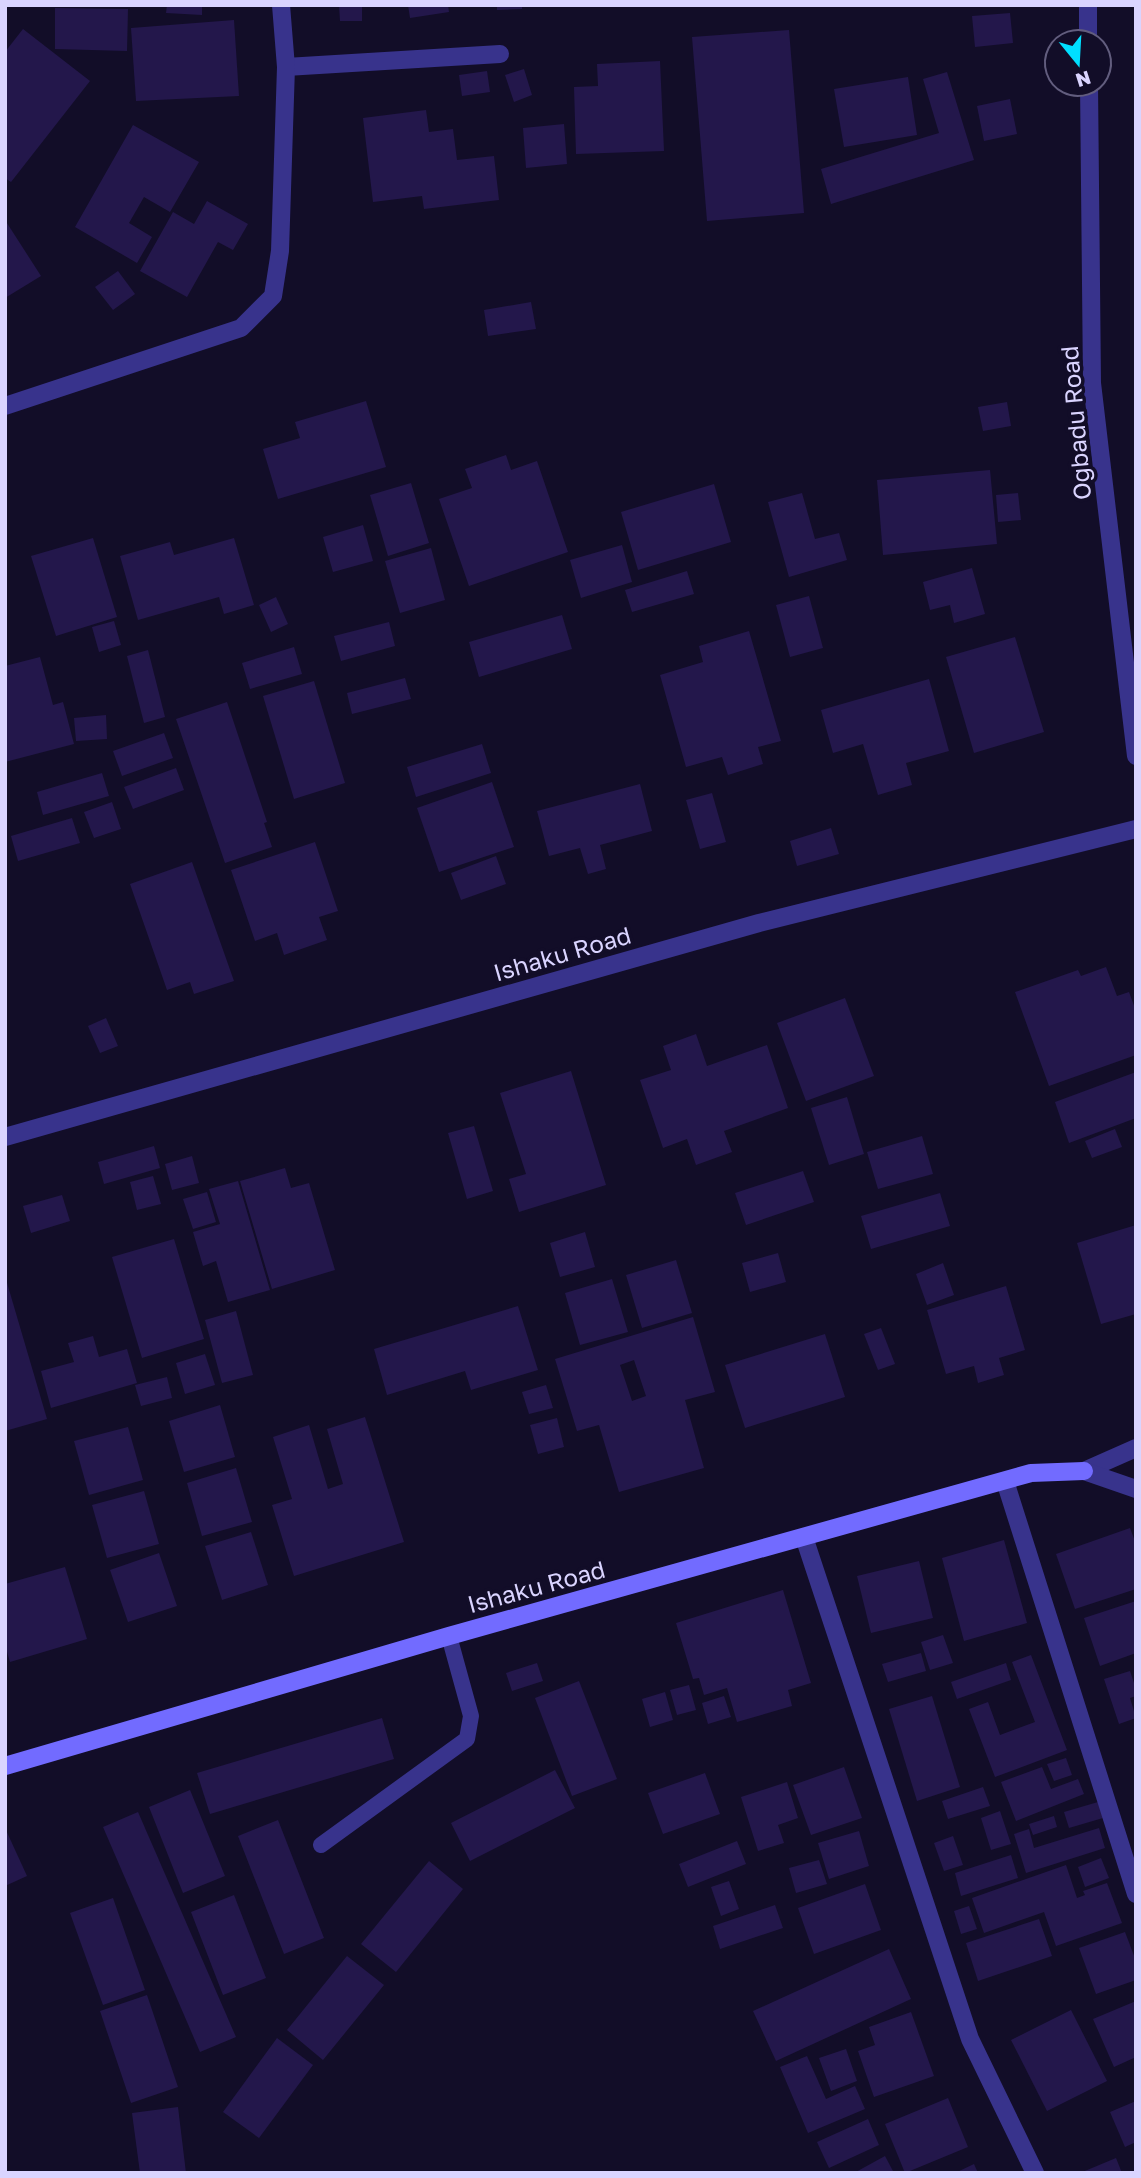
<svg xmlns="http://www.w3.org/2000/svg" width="1141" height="2178" viewBox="0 0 1141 2178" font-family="'Golos Text',sans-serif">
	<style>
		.building { fill: #23174b; fill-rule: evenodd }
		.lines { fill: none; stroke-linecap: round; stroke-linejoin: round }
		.lane { stroke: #38338c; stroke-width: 16 }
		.street { stroke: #38338c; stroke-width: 18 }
		.secondary { stroke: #726bff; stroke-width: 18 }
		.labels { text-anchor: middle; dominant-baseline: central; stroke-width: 7; stroke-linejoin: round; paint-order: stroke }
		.street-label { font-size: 24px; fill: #dad4ff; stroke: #120d28 }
	</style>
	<rect width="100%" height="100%" fill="#120d28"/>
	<g class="building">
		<polygon points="167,5 202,5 202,15 166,13"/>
		<polygon points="339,5 362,5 362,21 340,21"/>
		<polygon points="408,5 448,5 449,12 410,18"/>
		<polygon points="497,5 522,5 522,9 497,10"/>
		<polygon points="55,8 128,9 127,51 55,49"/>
		<polygon points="1010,13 1013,43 975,47 972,16"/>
		<polygon points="234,20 239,96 136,101 131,28"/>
		<polygon points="23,29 90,81 11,182 5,178 5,52"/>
		<polygon points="789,30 804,213 707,221 692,37"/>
		<polygon points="660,61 664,151 576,154 574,87 598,86 597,64"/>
		<polygon points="524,69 532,95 514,102 505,75"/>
		<polygon points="487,71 490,92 462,96 459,75"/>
		<polygon points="947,72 974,160 831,204 821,169 939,133 923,79"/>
		<polygon points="908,77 917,135 844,147 834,89"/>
		<polygon points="1010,99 1017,134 984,141 977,106"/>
		<polygon points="426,110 429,132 453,129 457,160 494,156 499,200 424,209 422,196 373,202 363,118"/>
		<polygon points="564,124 567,164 526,168 523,128"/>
		<polygon points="133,125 199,162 170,212 144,197 129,223 152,237 137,263 75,227"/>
		<polygon points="207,201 248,224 233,250 218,242 187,297 140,271 173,212 194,224"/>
		<polygon points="5,220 41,276 5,298"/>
		<polygon points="118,271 135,294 113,310 95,287"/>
		<polygon points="531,302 536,329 488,336 484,310"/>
		<polygon points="366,401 386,467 278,499 263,449 300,438 295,422"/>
		<polygon points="1007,402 1011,426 983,431 978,407"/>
		<polygon points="506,455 511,470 537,461 568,552 469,586 439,499 472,488 465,469"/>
		<polygon points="990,470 997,544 883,555 877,480"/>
		<polygon points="411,483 429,543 388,556 370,495"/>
		<polygon points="714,484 731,542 638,570 621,512"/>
		<polygon points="802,493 815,539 839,533 847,560 789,577 768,502"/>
		<polygon points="1018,493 1021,520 998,522 996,495"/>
		<polygon points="363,525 373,561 333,572 323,537"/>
		<polygon points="93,538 117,617 56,636 31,556"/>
		<polygon points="234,538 254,605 224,614 219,597 138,620 120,556 170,542 174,555"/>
		<polygon points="622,545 632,582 581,598 570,560"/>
		<polygon points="431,548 445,600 400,613 385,561"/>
		<polygon points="972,568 985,614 954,623 950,605 930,610 923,582"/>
		<polygon points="687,571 694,594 632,612 625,590"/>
		<polygon points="809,596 823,648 790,657 776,605"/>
		<polygon points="276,597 288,624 271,632 259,605"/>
		<polygon points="562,615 572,649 479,677 469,642"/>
		<polygon points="114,621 121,645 99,652 92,627"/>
		<polygon points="389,622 395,646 341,661 334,636"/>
		<polygon points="749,631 781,741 758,747 763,764 728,775 722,757 686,767 660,675 703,662 699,646"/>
		<polygon points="1015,637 1044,732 974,753 946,657"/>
		<polygon points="294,647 302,674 250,689 242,663"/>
		<polygon points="148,650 165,717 144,723 127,656"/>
		<polygon points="40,657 53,705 63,702 74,744 5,762 5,666"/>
		<polygon points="405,678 411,699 352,714 347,693"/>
		<polygon points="929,679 949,751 906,763 912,785 878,795 863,744 833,753 821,710"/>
		<polygon points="314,681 345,783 294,799 263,696"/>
		<polygon points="227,702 267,822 264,823 272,847 225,863 176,719"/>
		<polygon points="106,715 107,739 76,741 74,718"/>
		<polygon points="164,733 173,758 122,776 113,751"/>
		<polygon points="482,744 491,773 416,797 407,767"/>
		<polygon points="176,768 184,790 133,809 124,787"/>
		<polygon points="102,773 109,796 43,815 37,792"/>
		<polygon points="492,782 514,847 439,872 417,808"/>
		<polygon points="640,784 652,831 600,845 606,869 588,874 580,848 549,856 537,811"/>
		<polygon points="712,793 726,842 700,849 686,800"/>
		<polygon points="112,802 121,829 94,838 84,812"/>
		<polygon points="72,818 80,843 18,861 11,836"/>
		<polygon points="831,828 839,854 797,866 790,841"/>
		<polygon points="315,842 338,911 319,917 327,940 284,955 277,933 255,941 231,870"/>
		<polygon points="496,856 506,884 461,900 451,873"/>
		<polygon points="192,862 234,981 194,994 190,982 167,990 130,884"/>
		<polygon points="1106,967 1117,996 1129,992 1136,1011 1136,1055 1049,1086 1015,992 1078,970 1081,976"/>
		<polygon points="845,998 874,1076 806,1101 777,1023"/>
		<polygon points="106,1018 118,1046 100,1053 88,1026"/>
		<polygon points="696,1034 707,1066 767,1045 788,1108 724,1131 732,1152 696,1165 687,1139 663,1148 640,1080 671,1070 663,1046"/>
		<polygon points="571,1071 606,1185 519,1212 509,1179 526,1174 500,1093"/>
		<polygon points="1136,1072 1136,1118 1069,1143 1055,1102"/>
		<polygon points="847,1097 864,1154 829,1165 811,1108"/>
		<polygon points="474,1126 493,1191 467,1199 448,1133"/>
		<polygon points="1115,1129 1122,1147 1092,1158 1085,1141"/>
		<polygon points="922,1136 933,1174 878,1189 867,1152"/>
		<polygon points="154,1146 160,1168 104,1184 98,1162"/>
		<polygon points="192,1156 199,1183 172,1190 165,1164"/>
		<polygon points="285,1168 291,1188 309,1183 335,1270 272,1289 240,1181"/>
		<polygon points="803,1171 814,1202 746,1225 735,1193"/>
		<polygon points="153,1176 161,1204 137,1210 130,1182"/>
		<polygon points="238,1181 270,1290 228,1302 216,1261 203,1266 193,1232 220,1224 209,1189"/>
		<polygon points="207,1192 216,1222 193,1229 183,1199"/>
		<polygon points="940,1193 950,1226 871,1249 861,1216"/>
		<polygon points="62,1195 70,1221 31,1233 23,1206"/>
		<polygon points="1136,1225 1136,1314 1101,1324 1077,1243"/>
		<polygon points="585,1232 595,1267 560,1277 550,1243"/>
		<polygon points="174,1239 204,1339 142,1358 112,1257"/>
		<polygon points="778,1253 786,1282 750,1292 742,1263"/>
		<polygon points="676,1260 692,1313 642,1328 626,1275"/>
		<polygon points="943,1263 954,1295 927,1305 916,1274"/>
		<polygon points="5,1276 47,1419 5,1431"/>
		<polygon points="612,1279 628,1332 580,1345 565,1293"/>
		<polygon points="1006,1286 1025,1350 999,1358 1004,1375 978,1383 974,1366 946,1374 927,1310"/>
		<polygon points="518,1306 538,1370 471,1390 465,1371 387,1395 374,1349"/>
		<polygon points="236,1311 253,1375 222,1383 205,1320"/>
		<path d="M 693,1317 L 715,1392 L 685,1400 L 704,1468 L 619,1492 L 599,1425 L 577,1431 L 555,1359 ZM 634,1360 L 646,1396 L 632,1401 L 620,1365 Z"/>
		<polygon points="881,1328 895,1364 878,1370 864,1334"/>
		<polygon points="825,1334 845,1397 745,1428 725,1365"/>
		<polygon points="93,1336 99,1357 127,1349 137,1383 51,1408 41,1371 74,1362 68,1343"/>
		<polygon points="205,1354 215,1385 185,1394 176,1363"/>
		<polygon points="167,1377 172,1398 141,1406 135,1385"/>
		<polygon points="546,1385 553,1408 529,1414 522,1392"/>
		<polygon points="220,1405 235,1457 184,1472 169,1421"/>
		<polygon points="365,1417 404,1542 294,1576 272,1505 292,1499 273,1437 309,1425 328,1489 343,1484 327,1429"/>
		<polygon points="557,1418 564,1447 538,1454 530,1425"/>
		<polygon points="128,1427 143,1480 89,1495 74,1441"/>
		<polygon points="236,1468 252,1522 202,1536 187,1483"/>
		<polygon points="144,1491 159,1544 107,1558 92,1505"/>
		<polygon points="1130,1528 1136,1544 1136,1589 1075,1609 1056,1554"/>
		<polygon points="251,1532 268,1585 222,1600 205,1546"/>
		<polygon points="1004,1540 1027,1623 964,1641 942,1558"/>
		<polygon points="159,1553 177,1606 128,1622 110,1570"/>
		<polygon points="919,1561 933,1618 871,1633 857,1576"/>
		<polygon points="65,1567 87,1639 10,1662 5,1645 5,1584"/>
		<polygon points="783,1590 811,1683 788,1690 792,1706 737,1722 727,1688 704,1695 699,1678 693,1679 676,1623"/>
		<polygon points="1136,1601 1136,1653 1100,1666 1084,1618"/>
		<polygon points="943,1635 953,1663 930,1670 921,1642"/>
		<polygon points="921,1653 926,1671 888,1682 882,1664"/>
		<polygon points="1031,1655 1067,1750 995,1777 969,1709 988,1702 1000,1735 1035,1722 1012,1662"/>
		<polygon points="537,1663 543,1681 512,1691 506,1673"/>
		<polygon points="1006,1663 1011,1680 957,1699 951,1682"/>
		<polygon points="1130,1671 1136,1689 1136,1696 1130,1698 1136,1718 1119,1724 1104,1679"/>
		<polygon points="579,1681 617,1779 572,1796 535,1698"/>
		<polygon points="689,1685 696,1710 677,1715 670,1690"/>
		<polygon points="665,1692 673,1720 650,1727 642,1699"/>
		<polygon points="724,1696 731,1717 708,1724 702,1703"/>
		<polygon points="932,1696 960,1787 917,1801 889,1709"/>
		<polygon points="382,1718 394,1759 210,1814 197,1773"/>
		<polygon points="1066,1758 1072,1775 1054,1781 1047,1764"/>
		<polygon points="844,1767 862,1818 811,1835 793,1785"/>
		<polygon points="1042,1767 1051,1789 1078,1779 1084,1794 1016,1821 1001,1782"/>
		<polygon points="555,1770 575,1808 470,1861 451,1823"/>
		<polygon points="705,1773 720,1814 663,1834 648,1793"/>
		<polygon points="787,1782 798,1818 778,1825 784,1843 758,1851 741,1797"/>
		<polygon points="983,1787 990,1806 948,1819 942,1801"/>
		<polygon points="190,1790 225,1876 183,1893 149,1807"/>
		<polygon points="1098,1802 1103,1818 1069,1828 1064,1812"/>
		<polygon points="1000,1811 1011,1844 991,1850 981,1818"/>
		<polygon points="138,1812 236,2037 200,2052 103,1827"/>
		<polygon points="1054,1816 1057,1827 1033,1835 1029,1824"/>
		<polygon points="278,1820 324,1938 284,1954 238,1836"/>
		<polygon points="5,1828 27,1876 5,1886"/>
		<polygon points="1099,1828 1105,1848 1026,1873 1014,1834 1029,1829 1034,1848"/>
		<polygon points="859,1831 869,1866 829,1879 818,1843"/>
		<polygon points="953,1836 963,1865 944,1871 934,1843"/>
		<polygon points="737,1841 746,1864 688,1887 679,1864"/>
		<polygon points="1011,1855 1018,1878 961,1896 955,1873"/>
		<polygon points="1101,1858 1109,1878 1085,1887 1078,1867"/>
		<polygon points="819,1860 827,1884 796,1893 789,1868"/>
		<polygon points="429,1861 463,1889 396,1972 361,1944"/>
		<polygon points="1066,1865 1077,1898 1085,1895 1083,1891 1107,1883 1122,1923 1056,1946 1044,1912 984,1933 972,1898"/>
		<polygon points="729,1881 739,1909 721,1916 711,1887"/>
		<polygon points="865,1884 881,1930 814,1954 798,1908"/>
		<polygon points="234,1895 266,1978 223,1995 191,1912"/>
		<polygon points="113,1898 145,1990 103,2005 70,1913"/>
		<polygon points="775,1905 783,1928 720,1949 713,1926"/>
		<polygon points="969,1906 977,1929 961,1934 954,1911"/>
		<polygon points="1039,1919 1052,1956 978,1981 966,1943"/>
		<polygon points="1125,1932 1136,1961 1136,1980 1096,1994 1079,1948"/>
		<polygon points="889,1949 911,1999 776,2061 753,2011"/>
		<polygon points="347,1956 384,1985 323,2060 287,2030"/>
		<polygon points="147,1995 178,2087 131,2103 100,2011"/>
		<polygon points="1136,2001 1136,2057 1114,2067 1093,2019"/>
		<polygon points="1071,2010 1107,2081 1047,2111 1011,2040"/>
		<polygon points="911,2012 934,2076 874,2097 858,2051 875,2045 869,2027"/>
		<polygon points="277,2038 313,2065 259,2138 223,2112"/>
		<polygon points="846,2049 857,2081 831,2091 819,2058"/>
		<polygon points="807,2056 826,2099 855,2086 865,2109 808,2133 780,2067"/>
		<polygon points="948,2098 968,2147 905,2173 885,2124"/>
		<polygon points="1136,2101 1136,2142 1125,2147 1110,2112"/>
		<polygon points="178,2107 186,2173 140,2173 132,2113"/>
		<polygon points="868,2119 879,2145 829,2168 817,2142"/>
		<polygon points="885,2156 894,2173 854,2173"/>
		<polygon points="1116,2158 1122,2173 1080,2173"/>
		<polygon points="974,2164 978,2173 955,2173"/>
	</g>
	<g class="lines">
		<polyline class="lane" points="321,1845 467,1739 471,1716 449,1636"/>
		<g class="street">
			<polyline points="1088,5 1088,42"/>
			<polyline points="286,67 500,54"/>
			<polyline points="1089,84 1092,383 1136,756"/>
			<polyline points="5,406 241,328 273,296 280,251 286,67 281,5"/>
			<polyline points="5,1137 759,923 1136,829"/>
			<polyline points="1084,1471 1136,1448"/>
			<polyline points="1084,1471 1136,1489"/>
			<polyline points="1005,1481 1136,1894"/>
			<polyline points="804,1537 970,2039 1035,2173"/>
		</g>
		<polyline class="secondary" points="5,1766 449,1636 1031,1473 1084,1471"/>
	</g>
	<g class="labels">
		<g class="street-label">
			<text transform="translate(1075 423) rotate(-95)">Ogbadu Road</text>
			<text transform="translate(562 953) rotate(-16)">Ishaku Road</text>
			<text transform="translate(536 1586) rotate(-15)">Ishaku Road</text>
		</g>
	</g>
	<rect width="1141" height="2178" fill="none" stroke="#dad4ff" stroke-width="14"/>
	<g transform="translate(1078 63) rotate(162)"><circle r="33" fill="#120d28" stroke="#625d7e" stroke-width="2"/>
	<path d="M0-5L12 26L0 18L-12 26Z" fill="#00dfff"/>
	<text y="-10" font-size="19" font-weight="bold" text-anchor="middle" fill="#dad4ff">N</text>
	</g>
</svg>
